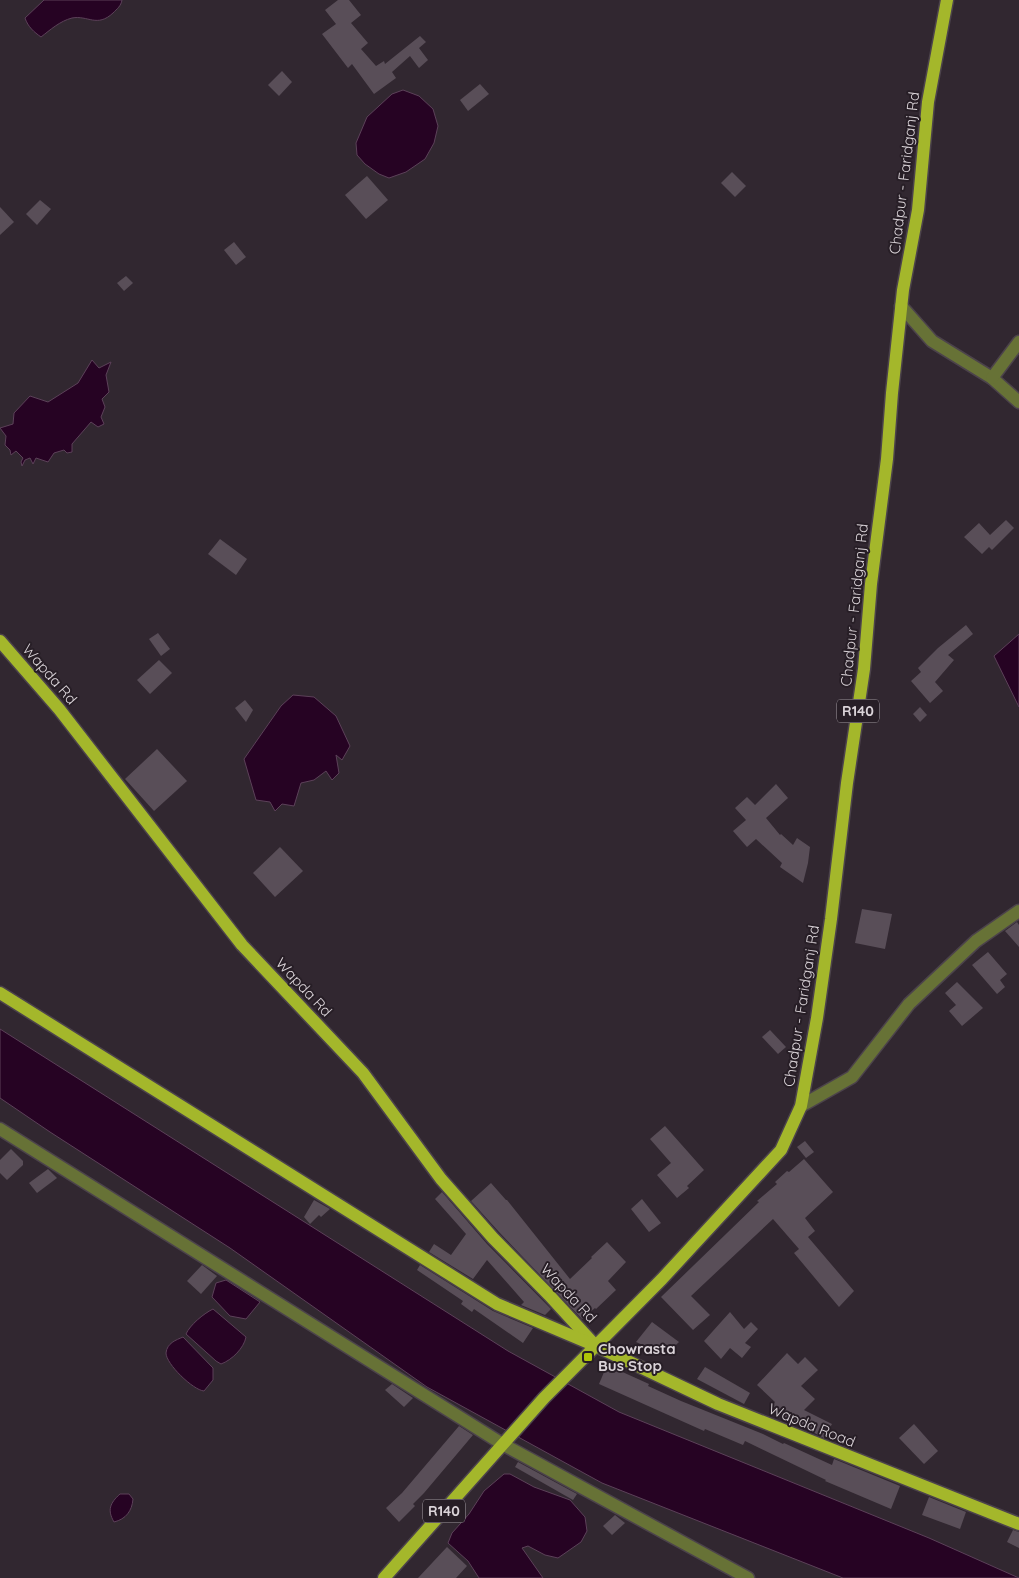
<svg xmlns="http://www.w3.org/2000/svg" width="1019" height="1578" viewBox="0 0 1019 1578" font-family="Quicksand,sans-serif">
	<style>
		.water { fill: #260323; stroke: #5c4159 }
		.building { fill: #594e58 }
		.lines { fill: none; stroke-linecap: round; stroke-linejoin: round }
		.minor-casing { stroke: #4c434b; stroke-width: 15 }
		.major-casing { stroke: #4c434b; stroke-width: 15 }
		.minor { stroke: #677236; stroke-width: 12 }
		.major { stroke: #a4b72b; stroke-width: 12 }
		.poi-dot { fill: #afc506; stroke: #271e26; stroke-width: 2 }
		.labels { text-anchor: middle; dominant-baseline: central; stroke-width: 4; stroke-linejoin: round; paint-order: stroke }
		.shield { fill: #271e26; stroke: #a49da3; stroke-width: 1 }
		.shield-label { font-size: 14px; font-weight: bold; fill: #dad3d8 }
		.street-label { font-size: 15px; fill: #dad3d8; stroke: #271e26 }
		.poi-label { font-size: 15px; font-weight: bold; fill: #dad3d8; stroke: #271e26; text-anchor: start }
	</style>
	<rect width="100%" height="100%" fill="#312730"/>
	<g class="water">
		<path d="M 44,0 L 122,0 C 121,6 117,9 113,13 C 97,28 88,15 72,18 C 60,21 50,30 41,37 C 34,32 28,27 25,18 Z"/>
		<polygon points="403,90 419,96 433,109 438,126 434,143 425,159 406,172 389,178 379,174 365,164 357,155 356,143 367,117 392,94"/>
		<polygon points="92,360 99,368 111,362 106,375 109,392 102,399 105,407 101,417 104,424 98,427 91,422 72,444 72,452 67,453 64,450 54,453 48,462 36,458 33,464 30,458 25,460 22,466 21,462 23,458 16,451 11,455 10,450 5,445 6,436 0,428 13,424 14,413 30,396 48,402 78,383"/>
		<polygon points="1019,634 1019,707 994,656"/>
		<polygon points="293,695 314,697 336,716 350,746 342,760 336,755 339,773 332,780 326,771 314,780 301,783 294,806 282,804 275,811 270,802 256,800 244,759 281,706"/>
		<polygon points="0,1029 508,1351 619,1412 929,1538 1019,1578 843,1578 602,1483 427,1387 230,1248 50,1132 0,1098"/>
		<polygon points="226,1280 260,1302 246,1319 230,1316 212,1297 216,1283"/>
		<path d="M 213,1309 L 246,1337 C 244,1348 232,1360 221,1364 L 216,1361 L 186,1334 C 190,1325 203,1314 213,1309 Z"/>
		<path d="M 183,1337 L 213,1368 L 213,1380 L 204,1391 C 193,1390 166,1364 166,1353 C 167,1343 176,1340 183,1337 Z"/>
		<polygon points="504,1474 510,1474 534,1487 570,1500 585,1517 587,1531 581,1542 558,1558 545,1555 528,1546 522,1548 543,1578 479,1578 468,1561 448,1543 452,1533 469,1514 484,1491"/>
		<path d="M 120,1494 L 129,1494 L 133,1499 C 132,1511 126,1519 114,1522 C 107,1510 110,1503 120,1494 Z"/>
	</g>
	<g class="building">
		<polygon points="338,0 349,0 361,15 351,23 368,43 361,49 376,66 384,61 385,64 420,36 426,42 419,48 428,60 419,68 410,56 392,72 396,78 374,94 352,64 348,68 322,34 336,24 325,10"/>
		<polygon points="282,71 292,82 279,96 268,85"/>
		<polygon points="480,84 489,94 468,111 460,100"/>
		<polygon points="732,172 746,186 735,197 721,183"/>
		<polygon points="367,176 388,200 366,219 345,195"/>
		<polygon points="40,200 51,209 37,225 26,214"/>
		<polygon points="0,207 14,222 0,235"/>
		<polygon points="234,242 246,257 236,265 224,250"/>
		<polygon points="126,276 133,283 124,291 117,283"/>
		<polygon points="1006,520 1014,528 992,550 989,547 982,554 964,537 979,523 990,535"/>
		<polygon points="220,539 247,559 236,575 208,554"/>
		<polygon points="966,625 973,634 948,655 954,660 935,682 943,691 930,703 911,681 921,672 918,668 938,648"/>
		<polygon points="158,633 170,649 161,656 149,639"/>
		<polygon points="159,660 172,673 150,694 137,680"/>
		<polygon points="245,700 253,710 246,722 235,708"/>
		<polygon points="920,707 927,715 920,722 913,714"/>
		<polygon points="157,749 187,781 154,811 125,779"/>
		<polygon points="776,784 788,798 766,818 780,835 781,834 793,845 797,838 810,847 808,863 803,883 780,867 782,863 756,839 747,847 733,831 746,820 735,808 747,797 755,805"/>
		<polygon points="280,847 303,871 275,897 253,873"/>
		<polygon points="862,909 892,914 885,949 855,943"/>
		<polygon points="1017,922 1019,925 1019,947 1005,931"/>
		<polygon points="988,952 1007,974 1000,980 1005,987 997,994 972,965"/>
		<polygon points="957,982 983,1008 962,1026 949,1011 956,1005 945,993"/>
		<polygon points="770,1030 786,1047 778,1054 762,1037"/>
		<polygon points="665,1126 704,1170 687,1186 689,1188 677,1198 657,1175 671,1163 650,1139"/>
		<polygon points="805,1141 814,1152 806,1158 797,1147"/>
		<polygon points="11,1149 23,1161 23,1165 7,1180 0,1173 0,1160"/>
		<polygon points="804,1159 833,1192 805,1218 815,1231 808,1237 854,1291 839,1307 794,1253 799,1249 773,1219 691,1296 710,1315 693,1330 661,1297 759,1202 757,1201 777,1184 775,1182 787,1171 789,1172"/>
		<polygon points="48,1169 57,1178 37,1193 29,1183"/>
		<polygon points="491,1183 506,1200 507,1200 570,1279 592,1258 591,1257 607,1242 626,1262 608,1281 616,1290 596,1309 595,1308 582,1319 499,1232 471,1201"/>
		<polygon points="442,1192 487,1244 551,1309 545,1315 521,1305 524,1302 487,1260 473,1279 429,1252 434,1244 451,1255 466,1234 435,1199"/>
		<polygon points="642,1199 661,1223 649,1232 631,1209"/>
		<polygon points="314,1200 330,1209 321,1217 319,1215 310,1224 304,1217"/>
		<polygon points="202,1265 217,1276 201,1294 187,1281"/>
		<polygon points="420,1265 493,1311 533,1328 523,1343 474,1309 472,1312 461,1304 463,1301 417,1270"/>
		<polygon points="730,1312 744,1329 751,1322 758,1329 745,1343 751,1347 742,1358 730,1348 721,1359 704,1341"/>
		<polygon points="652,1322 679,1342 665,1355 636,1342"/>
		<polygon points="787,1353 798,1364 805,1357 818,1370 801,1386 815,1399 804,1410 832,1424 824,1438 770,1409 775,1402 757,1385"/>
		<polygon points="607,1365 649,1384 648,1386 681,1401 763,1434 783,1444 784,1443 832,1465 834,1459 900,1486 891,1509 825,1481 826,1480 745,1441 743,1445 705,1429 704,1431 599,1384"/>
		<polygon points="705,1367 750,1393 744,1404 697,1379"/>
		<polygon points="392,1384 413,1398 404,1407 385,1390"/>
		<polygon points="914,1424 938,1451 924,1464 899,1438"/>
		<polygon points="459,1426 473,1435 424,1493 413,1504 415,1506 399,1522 386,1508 402,1493"/>
		<polygon points="518,1462 577,1494 573,1500 515,1467"/>
		<polygon points="929,1497 966,1512 960,1529 922,1515"/>
		<polygon points="615,1515 625,1523 612,1535 603,1526"/>
		<polygon points="1013,1530 1019,1532 1019,1548 1007,1542"/>
		<polygon points="447,1547 467,1566 456,1578 418,1578"/>
	</g>
	<g class="lines">
		<g class="minor-casing">
			<g id="minor">
				<polyline points="901,306 932,341 992,378 1019,402"/>
				<polyline points="992,378 1019,342"/>
				<polyline points="801,1106 852,1077 909,1004 976,941 1019,911"/>
				<polyline points="0,1129 504,1445 748,1578"/>
			</g>
		</g>
		<g class="major-casing">
			<g id="major">
				<polyline points="0,641 59,709 242,945 363,1073 441,1179 493,1238 549,1295 593,1343"/>
				<polyline points="0,993 497,1304 596,1346 718,1404 1019,1524"/>
				<polyline points="384,1578 544,1398 662,1279 781,1150 801,1106 817,1018 831,919 847,783 864,669 871,584 887,459 892,393 903,290 918,210 928,102 947,0"/>
			</g>
		</g>
		<use href="#minor" class="minor"/>
		<use href="#major" class="major"/>
	</g>
	<rect class="poi-dot" x="583" y="1352" width="10" height="10" rx="2.5"/>
	<g class="labels">
		<g class="shield">
			<rect x="837" y="699.5" width="42" height="23" rx="4"/>
			<rect x="423" y="1499.5" width="42" height="23" rx="4"/>
		</g>
		<g class="shield-label">
			<text x="858" y="711">R140</text>
			<text x="444" y="1511">R140</text>
		</g>
		<g class="street-label">
			<text transform="translate(904 173) rotate(-83)">Chadpur - Faridganj Rd</text>
			<text transform="translate(854 605) rotate(-84)">Chadpur - Faridganj Rd</text>
			<text transform="translate(50 674) rotate(49)">Wapda Rd</text>
			<text transform="translate(304 987) rotate(47)">Wapda Rd</text>
			<text transform="translate(801 1006) rotate(-81)">Chadpur - Faridganj Rd</text>
			<text transform="translate(569 1293) rotate(47)">Wapda Rd</text>
			<text transform="translate(812 1425) rotate(22)">Wapda Road</text>
		</g>
		<g class="poi-label">
			<text x="598" y="1348">Chowrasta<tspan x="598" dy="17">Bus Stop</tspan></text>
		</g>
	</g>
</svg>
